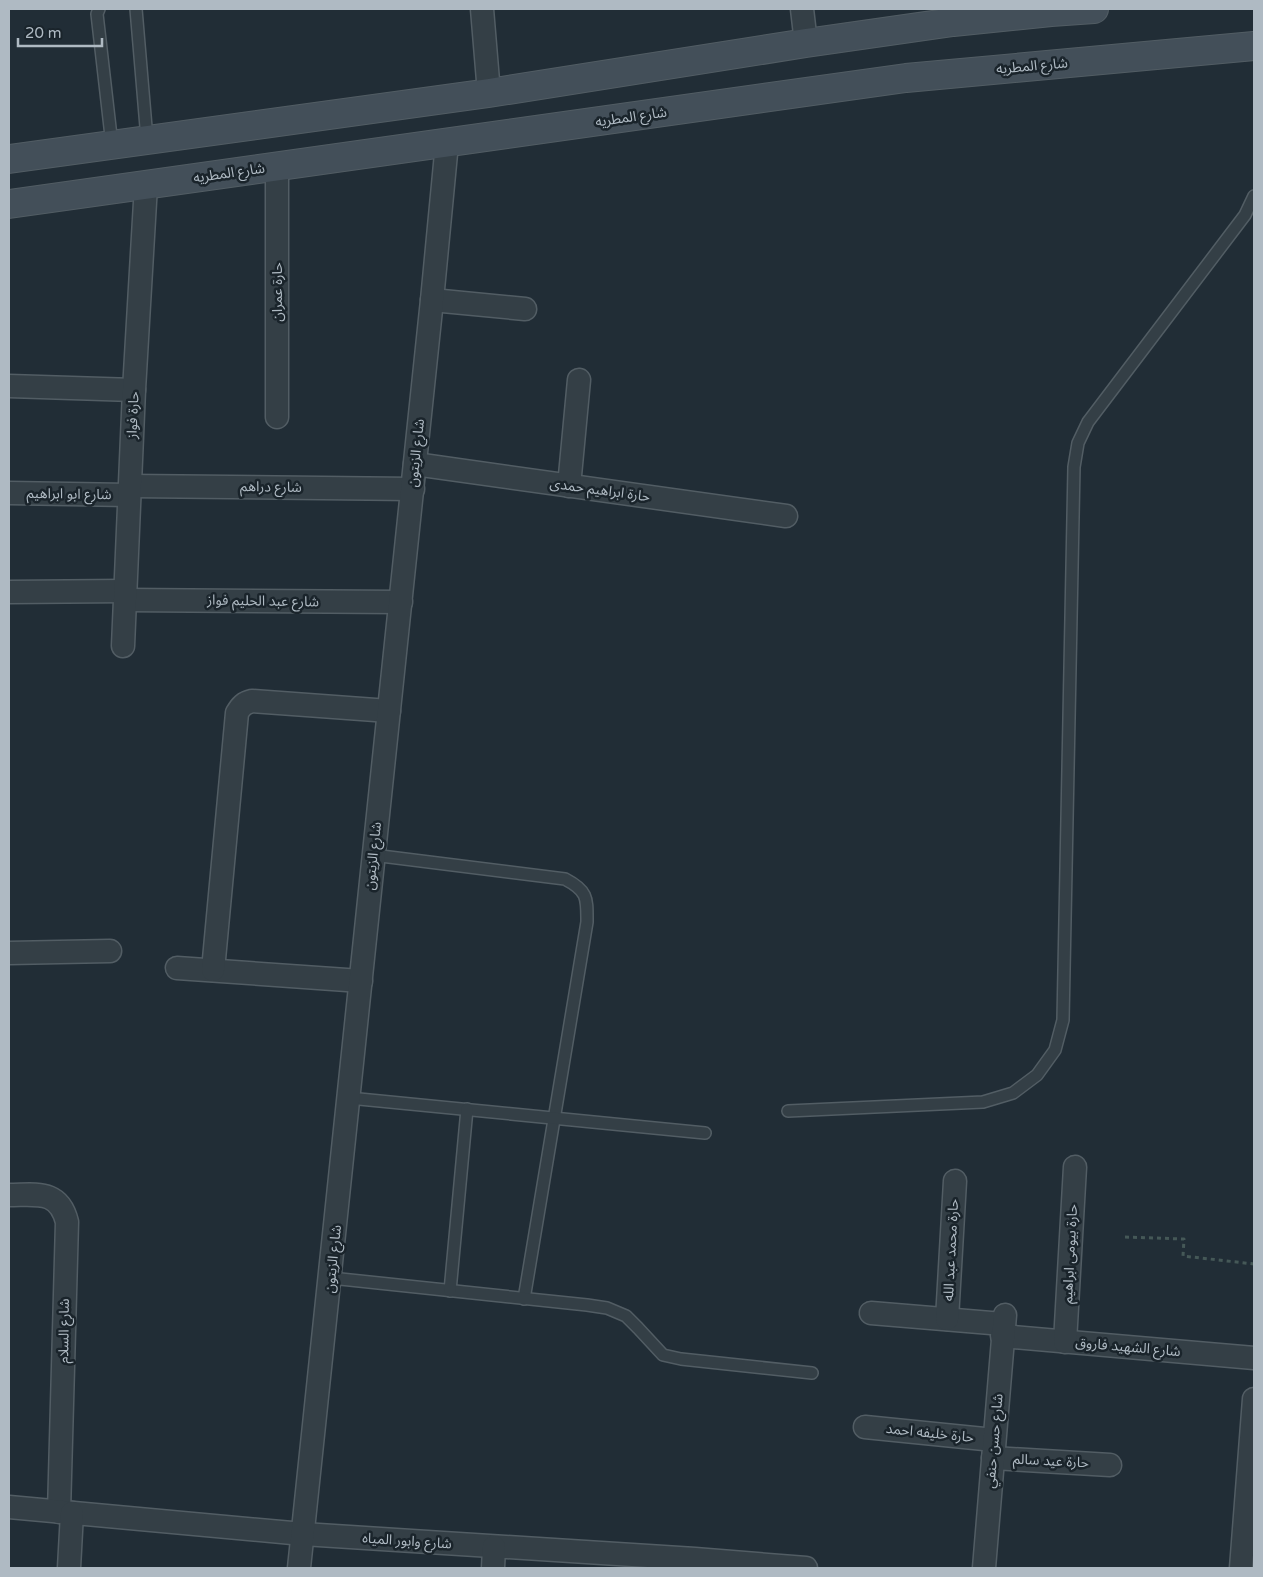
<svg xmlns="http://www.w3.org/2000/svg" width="1263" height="1577" viewBox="0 0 1263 1577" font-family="'Varela Round','Noto Sans Arabic',sans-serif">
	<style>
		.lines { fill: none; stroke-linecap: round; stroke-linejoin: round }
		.service-casing { stroke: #525d64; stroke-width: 14 }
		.minor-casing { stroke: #525d64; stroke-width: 25 }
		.secondary-casing { stroke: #525d64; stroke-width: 30 }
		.path { stroke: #455857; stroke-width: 3; stroke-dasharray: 4 4; stroke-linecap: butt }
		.service { stroke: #343f46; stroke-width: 11 }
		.minor { stroke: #343f46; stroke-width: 22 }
		.secondary { stroke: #434f59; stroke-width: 28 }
		.labels { text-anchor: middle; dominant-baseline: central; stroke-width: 5; stroke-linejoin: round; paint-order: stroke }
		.street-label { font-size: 14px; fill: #afbac3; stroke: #1a242b }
	</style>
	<rect width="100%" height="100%" fill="#212d36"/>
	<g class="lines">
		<g class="service-casing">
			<g id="service">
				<polyline points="99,9 97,14 112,145"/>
				<polyline points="136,9 147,139"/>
				<path d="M 373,855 L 565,879 C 588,891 587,898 587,922 L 524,1299"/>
				<polyline points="349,1098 705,1133"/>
				<polyline points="788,1111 983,1102 1013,1093 1037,1075 1055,1050 1063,1020 1074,467 1078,443 1088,422 1245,215 1254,196"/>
				<polyline points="331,1278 587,1305 607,1308 626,1316 638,1328 663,1355 681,1359 812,1373"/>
				<polyline points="450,1291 467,1109"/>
			</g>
		</g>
		<g class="minor-casing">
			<g id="minor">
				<polyline points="482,9 489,93"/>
				<polyline points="802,9 806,43"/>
				<polyline points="277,167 277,417"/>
				<polyline points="432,300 525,309"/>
				<polyline points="9,386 134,390"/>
				<polyline points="415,464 786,516"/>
				<polyline points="130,486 413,489"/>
				<polyline points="569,486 579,380"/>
				<polyline points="9,493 129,495"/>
				<polyline points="9,592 125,591"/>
				<polyline points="125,600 401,602"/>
				<polyline points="123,646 134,390 146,185"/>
				<polyline points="9,953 110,951"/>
				<polyline points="177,968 361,981"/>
				<path d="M 213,970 L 237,713 C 241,706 244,703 252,701 L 389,711"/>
				<path d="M 9,1195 C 36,1195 59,1189 67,1222 L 59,1512"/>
				<polyline points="871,1313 1003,1324"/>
				<polyline points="947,1319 955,1181"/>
				<polyline points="1002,1336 1254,1358"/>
				<polyline points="1065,1342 1075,1167"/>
				<polyline points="865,1427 994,1440"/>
				<polyline points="993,1458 1110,1465"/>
				<polyline points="9,1507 303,1534 695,1559 806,1568"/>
				<polyline points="69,1568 72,1513"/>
				<polyline points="299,1568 432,300 447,143"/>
				<polyline points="493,1568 494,1547"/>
				<polyline points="984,1568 1005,1315"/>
				<polyline points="1241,1568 1254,1399"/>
			</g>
		</g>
		<g class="secondary-casing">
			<g id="secondary">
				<polyline points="9,159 489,93 806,43 953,22 1051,12 1094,9"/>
				<polyline points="9,204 906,78 1254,46"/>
			</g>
		</g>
		<polyline class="path" points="1125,1237 1184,1239 1183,1256 1254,1264"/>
		<use href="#service" class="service"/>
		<use href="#minor" class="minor"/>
		<use href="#secondary" class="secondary"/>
	</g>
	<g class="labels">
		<g class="street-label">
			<text transform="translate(1032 66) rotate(-5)">شارع المطريه</text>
			<text transform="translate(631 117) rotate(-8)">شارع المطريه</text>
			<text transform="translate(229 173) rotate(-8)">شارع المطريه</text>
			<text transform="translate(277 292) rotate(-90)">حارة عمران</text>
			<text transform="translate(133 415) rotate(-87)">حارة فواز</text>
			<text transform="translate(416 453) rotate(-84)">شارع الزيتون</text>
			<text transform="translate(271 487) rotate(1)">شارع دراهم</text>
			<text transform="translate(600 490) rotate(8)">حارة ابراهيم حمدى</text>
			<text transform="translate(69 494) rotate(1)">شارع ابو ابراهيم</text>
			<text transform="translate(263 601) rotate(1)">شارع عبد الحليم فواز</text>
			<text transform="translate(373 856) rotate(-84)">شارع الزيتون</text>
			<text transform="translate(951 1250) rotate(-87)">حارة محمد عبد الله</text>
			<text transform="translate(1070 1254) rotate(-87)">حارة بيومى ابراهيم</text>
			<text transform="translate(333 1259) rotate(-84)">شارع الزيتون</text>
			<text transform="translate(64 1331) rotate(-89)">شارع السلام</text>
			<text transform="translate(1128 1347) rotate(5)">شارع الشهيد فاروق</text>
			<text transform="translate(930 1433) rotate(6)">حارة خليفه احمد</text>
			<text transform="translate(994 1441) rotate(-85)">شارع حسن حنفي</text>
			<text transform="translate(1051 1461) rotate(3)">حارة عيد سالم</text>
			<text transform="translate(407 1541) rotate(4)">شارع وابور المياه</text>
		</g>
	</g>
	<rect width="1263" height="1577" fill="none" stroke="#afbac3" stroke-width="20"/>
	<path d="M18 38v8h84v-8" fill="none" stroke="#afbac3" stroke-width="2.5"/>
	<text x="25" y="38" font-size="15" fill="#afbac3" stroke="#1a242b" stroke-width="4" paint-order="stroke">20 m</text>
</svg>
